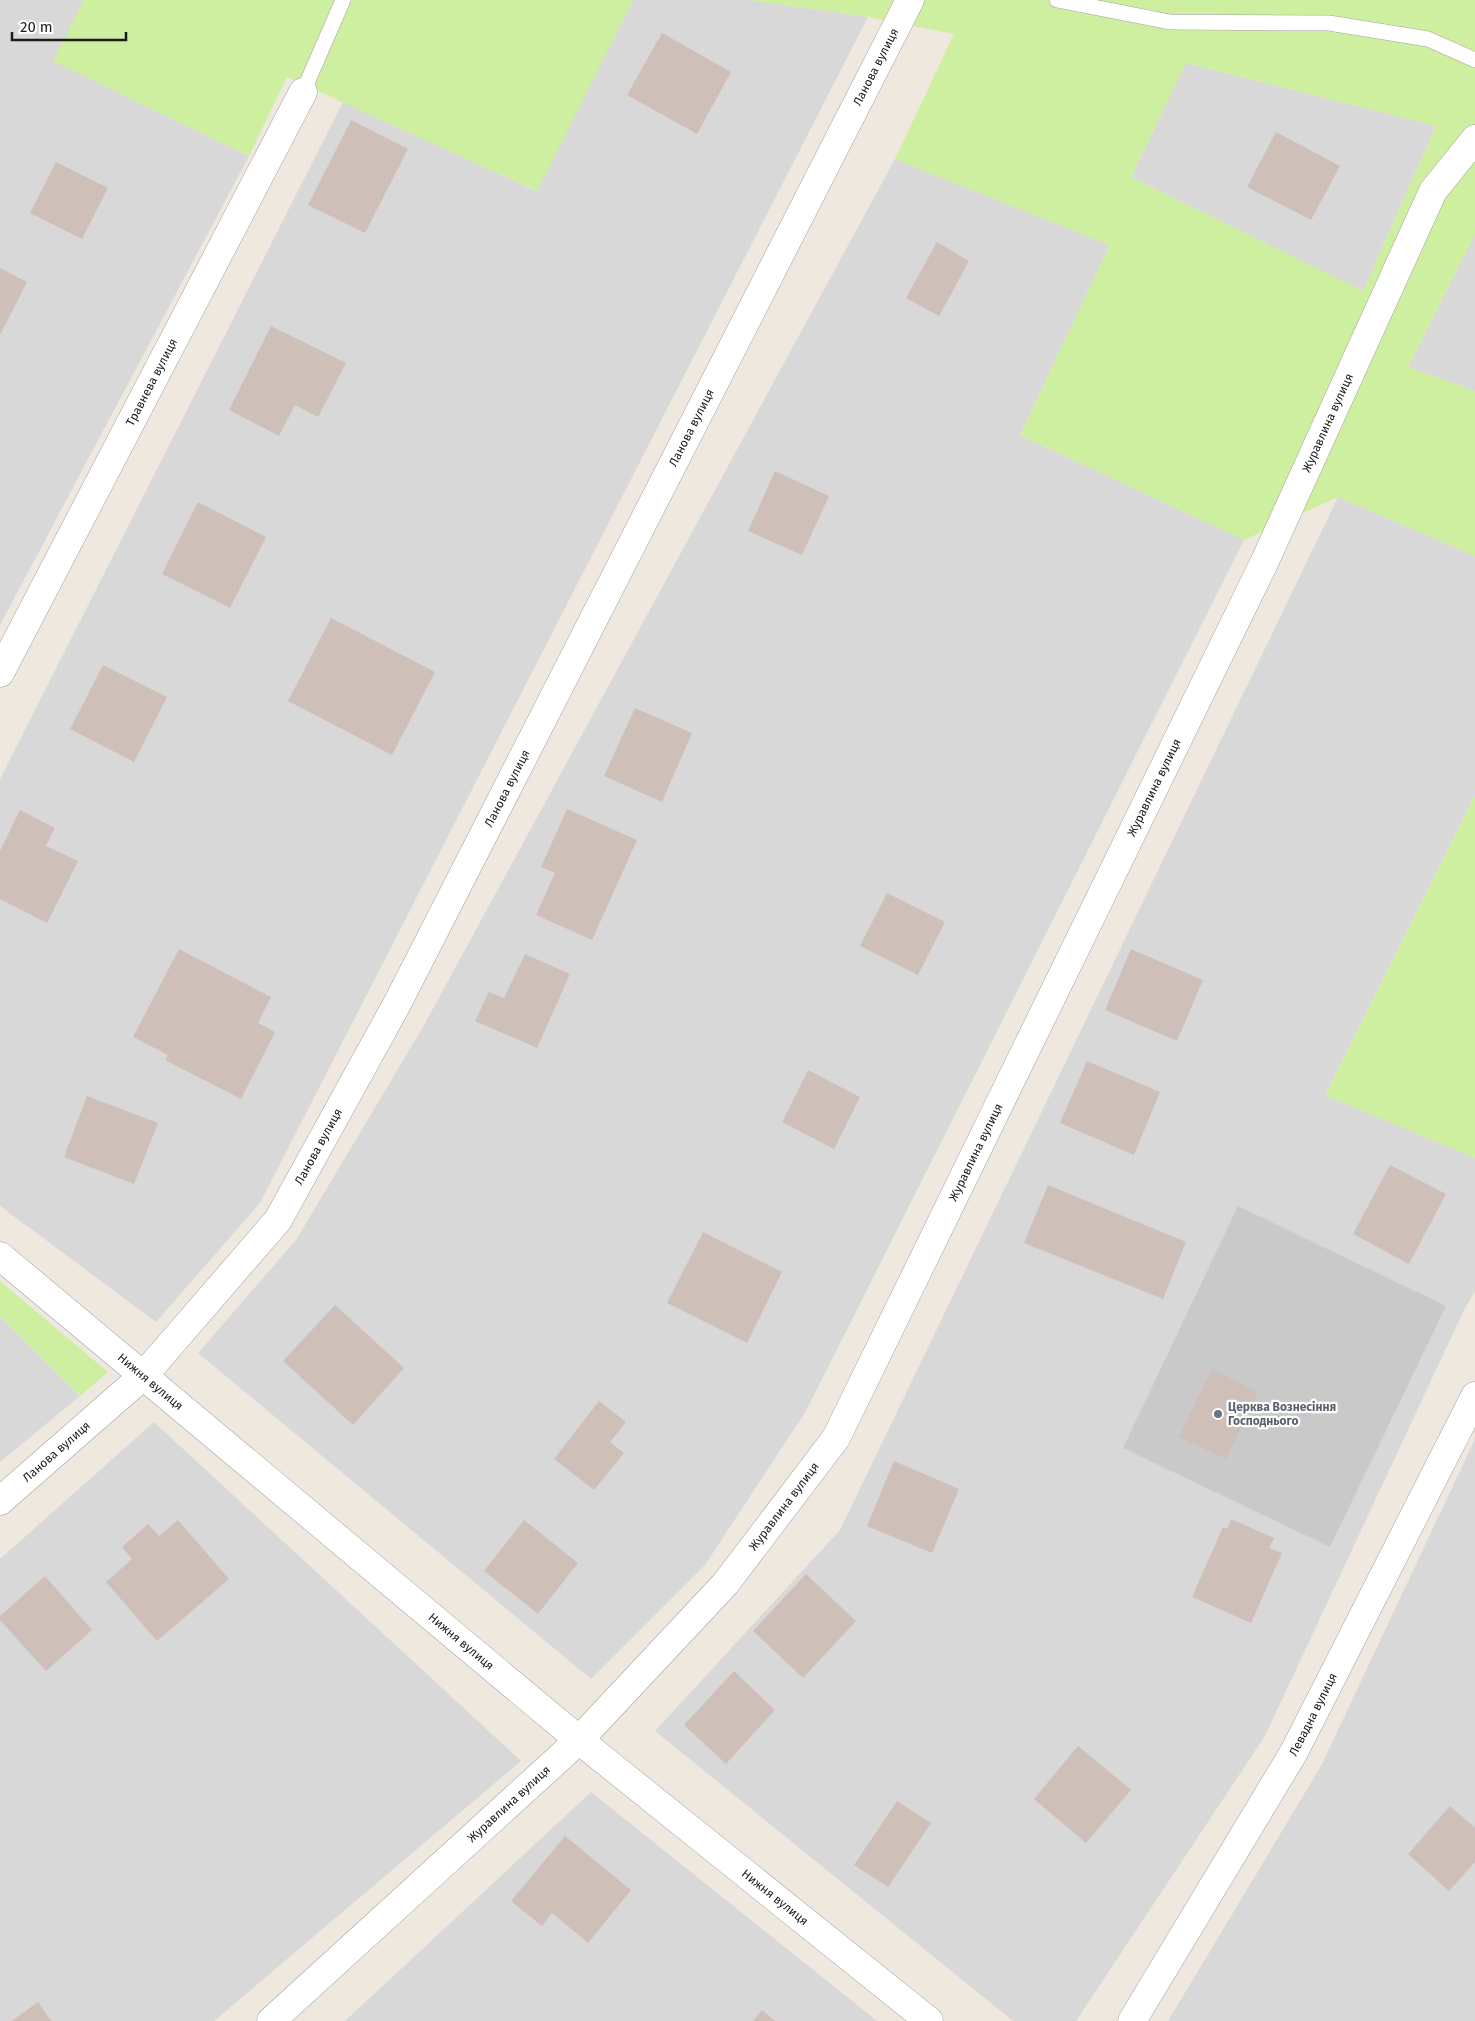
<svg xmlns="http://www.w3.org/2000/svg" width="1475" height="2021" viewBox="0 0 1475 2021" font-family="'Fira Sans',sans-serif">
	<style>
		.residential { fill: #d9d8d8 }
		.religious { fill: #c9c9c9 }
		.grass { fill: #ceef9f; fill-rule: evenodd }
		.building { fill: #cec0b8 }
		.lines { fill: none; stroke-linecap: round; stroke-linejoin: round }
		.service-casing { stroke: #a2a2a2; stroke-width: 16 }
		.minor-casing { stroke: #a2a2a2; stroke-width: 29 }
		.service { stroke: #fff; stroke-width: 15 }
		.minor { stroke: #fff; stroke-width: 28 }
		.worship-dot { fill: #6b7280; stroke: #fff; stroke-width: 2 }
		.labels { text-anchor: middle; dominant-baseline: central; stroke-width: 4.5; stroke-linejoin: round; paint-order: stroke }
		.street-label { font-size: 12px; fill: #1b1b1b; stroke: #fff }
		.worship-label { font-size: 12px; font-weight: bold; fill: #5b616d; stroke: #fff; text-anchor: start }
	</style>
	<rect width="100%" height="100%" fill="#eee8df"/>
	<g class="residential">
		<polygon points="0,0 84,0 54,61 249,156 0,625"/>
		<polygon points="633,0 750,0 868,17 260,1203 156,1322 0,1206 0,779 343,102 536,191"/>
		<polygon points="1186,63 1436,126 1363,291 1131,177"/>
		<polygon points="895,159 1110,245 1020,435 1244,540 806,1411 705,1565 591,1679 198,1353 296,1240 423,1027"/>
		<polygon points="1475,234 1475,391 1408,367"/>
		<polygon points="1338,497 1475,556 1475,795 1325,1095 1475,1158 1475,1291 1464,1310 1265,1736 1076,2021 1013,2021 655,1731 840,1530"/>
		<polygon points="0,1316 80,1396 0,1462"/>
		<polygon points="154,1422 521,1761 214,2021 0,2021 0,1559"/>
		<polygon points="1475,1439 1475,2021 1168,2021 1321,1766"/>
		<polygon points="591,1792 877,2021 345,2021"/>
	</g>
	<polygon class="religious" points="1238,1206 1446,1306 1330,1547 1123,1448"/>
	<g class="grass">
		<polygon points="84,0 633,0 537,191 287,77 249,156 53,61"/>
		<path d="M 750,0 L 1475,0 L 1475,234 L 1408,367 L 1475,391 L 1475,556 L 1338,497 L 1244,540 L 1020,435 L 1110,245 L 895,159 L 954,34 L 868,17 ZM 1186,63 L 1436,126 L 1363,291 L 1131,177 Z"/>
		<polygon points="1475,795 1475,1158 1325,1095"/>
		<polygon points="0,1281 108,1372 80,1396 0,1316"/>
	</g>
	<g class="building">
		<polygon points="662,33 731,72 697,134 627,95"/>
		<polygon points="351,120 408,149 365,233 308,205"/>
		<polygon points="1276,132 1340,166 1311,220 1247,187"/>
		<polygon points="56,162 108,188 82,239 30,213"/>
		<polygon points="937,242 969,261 939,316 906,298"/>
		<polygon points="0,268 27,282 0,335"/>
		<polygon points="271,326 346,363 318,417 295,405 279,436 229,410"/>
		<polygon points="775,471 829,496 802,555 748,531"/>
		<polygon points="198,502 266,537 230,608 162,574"/>
		<polygon points="331,618 435,672 392,755 288,701"/>
		<polygon points="103,665 167,697 134,762 70,729"/>
		<polygon points="635,708 692,733 662,802 604,776"/>
		<polygon points="567,809 637,840 592,940 536,915 555,873 541,867"/>
		<polygon points="20,810 55,828 46,846 78,861 47,923 0,899 0,851"/>
		<polygon points="887,893 945,922 918,975 860,946"/>
		<polygon points="179,949 271,997 258,1023 275,1032 241,1099 165,1060 168,1055 133,1037"/>
		<polygon points="1131,949 1203,980 1177,1041 1105,1010"/>
		<polygon points="525,954 570,974 537,1048 475,1021 489,992 504,998"/>
		<polygon points="1087,1061 1160,1092 1134,1155 1060,1123"/>
		<polygon points="808,1070 860,1097 834,1149 782,1122"/>
		<polygon points="87,1096 158,1123 134,1184 64,1157"/>
		<polygon points="1390,1165 1446,1194 1409,1264 1353,1234"/>
		<polygon points="1048,1185 1186,1242 1163,1299 1024,1243"/>
		<polygon points="703,1232 782,1272 747,1343 667,1303"/>
		<polygon points="335,1305 404,1368 353,1425 283,1361"/>
		<polygon points="1212,1369 1258,1392 1226,1459 1179,1437"/>
		<polygon points="599,1401 626,1422 610,1442 624,1453 594,1490 554,1459"/>
		<polygon points="894,1461 959,1489 932,1553 867,1526"/>
		<polygon points="1231,1519 1274,1538 1269,1548 1282,1553 1251,1623 1192,1597 1223,1527 1227,1529"/>
		<polygon points="178,1520 229,1579 157,1641 106,1582 132,1559 122,1547 148,1524 159,1536"/>
		<polygon points="524,1520 578,1563 538,1614 484,1571"/>
		<polygon points="806,1574 856,1621 803,1678 753,1631"/>
		<polygon points="45,1576 92,1630 46,1671 0,1620 0,1616"/>
		<polygon points="734,1671 775,1710 726,1764 684,1725"/>
		<polygon points="1078,1746 1131,1790 1086,1843 1034,1799"/>
		<polygon points="897,1801 931,1823 888,1887 854,1865"/>
		<polygon points="1450,1806 1475,1828 1475,1862 1449,1891 1408,1854"/>
		<polygon points="565,1836 631,1890 588,1943 552,1913 542,1926 511,1901"/>
		<polygon points="38,2002 51,2021 12,2021"/>
		<polygon points="762,2010 775,2021 753,2021"/>
	</g>
	<g class="lines">
		<g class="service-casing">
			<g id="service">
				<polyline points="1057,0 1170,22 1329,23 1428,39 1475,60"/>
				<polyline points="303,92 343,0"/>
			</g>
		</g>
		<g class="minor-casing">
			<g id="minor">
				<path id="s1" d="M 0,673 L 303,92"/>
				<path id="s2" d="M 0,1256 L 579,1740 L 929,2021"/>
				<path id="s3" d="M 0,1501 L 144,1375 L 278,1220 L 397,1004 L 910,0"/>
				<path id="s4" d="M 271,2021 L 579,1740 L 726,1583 L 836,1438 L 1264,563 L 1433,191 L 1475,139"/>
				<path id="s5" d="M 1132,2021 L 1294,1752 L 1475,1396"/>
			</g>
		</g>
		<use href="#service" class="service"/>
		<use href="#minor" class="minor"/>
	</g>
	<circle class="worship-dot" cx="1218" cy="1414" r="5"/>
	<g class="labels">
		<g class="street-label">
			<text stroke="none"><textPath href="#s3" startOffset="1695">Ланова вулиця</textPath></text>
			<text stroke="none"><textPath href="#s1" startOffset="328">Травнева вулиця</textPath></text>
			<text stroke="none"><textPath href="#s4" startOffset="1942">Журавлина вулиця</textPath></text>
			<text stroke="none"><textPath href="#s3" startOffset="1290">Ланова вулиця</textPath></text>
			<text stroke="none"><textPath href="#s3" startOffset="885">Ланова вулиця</textPath></text>
			<text stroke="none"><textPath href="#s4" startOffset="1538">Журавлина вулиця</textPath></text>
			<text stroke="none"><textPath href="#s3" startOffset="480">Ланова вулиця</textPath></text>
			<text stroke="none"><textPath href="#s4" startOffset="1132">Журавлина вулиця</textPath></text>
			<text stroke="none"><textPath href="#s2" startOffset="196">Нижня вулиця</textPath></text>
			<text stroke="none"><textPath href="#s3" startOffset="75">Ланова вулиця</textPath></text>
			<text stroke="none"><textPath href="#s4" startOffset="728">Журавлина вулиця</textPath></text>
			<text stroke="none"><textPath href="#s2" startOffset="601">Нижня вулиця</textPath></text>
			<text stroke="none"><textPath href="#s5" startOffset="356">Левадна вулиця</textPath></text>
			<text stroke="none"><textPath href="#s4" startOffset="322">Журавлина вулиця</textPath></text>
			<text stroke="none"><textPath href="#s2" startOffset="1006">Нижня вулиця</textPath></text>
		</g>
		<g class="worship-label">
			<text x="1228" y="1407">Церква Вознесіння<tspan x="1228" dy="14">Господнього</tspan></text>
		</g>
	</g>
	<path d="M12 32v8h114v-8" fill="none" stroke="#1b1b1b" stroke-width="2.5"/>
	<text x="20" y="32" font-size="15" fill="#1b1b1b" stroke="#ffffff" stroke-width="4" paint-order="stroke">20 m</text>
</svg>
